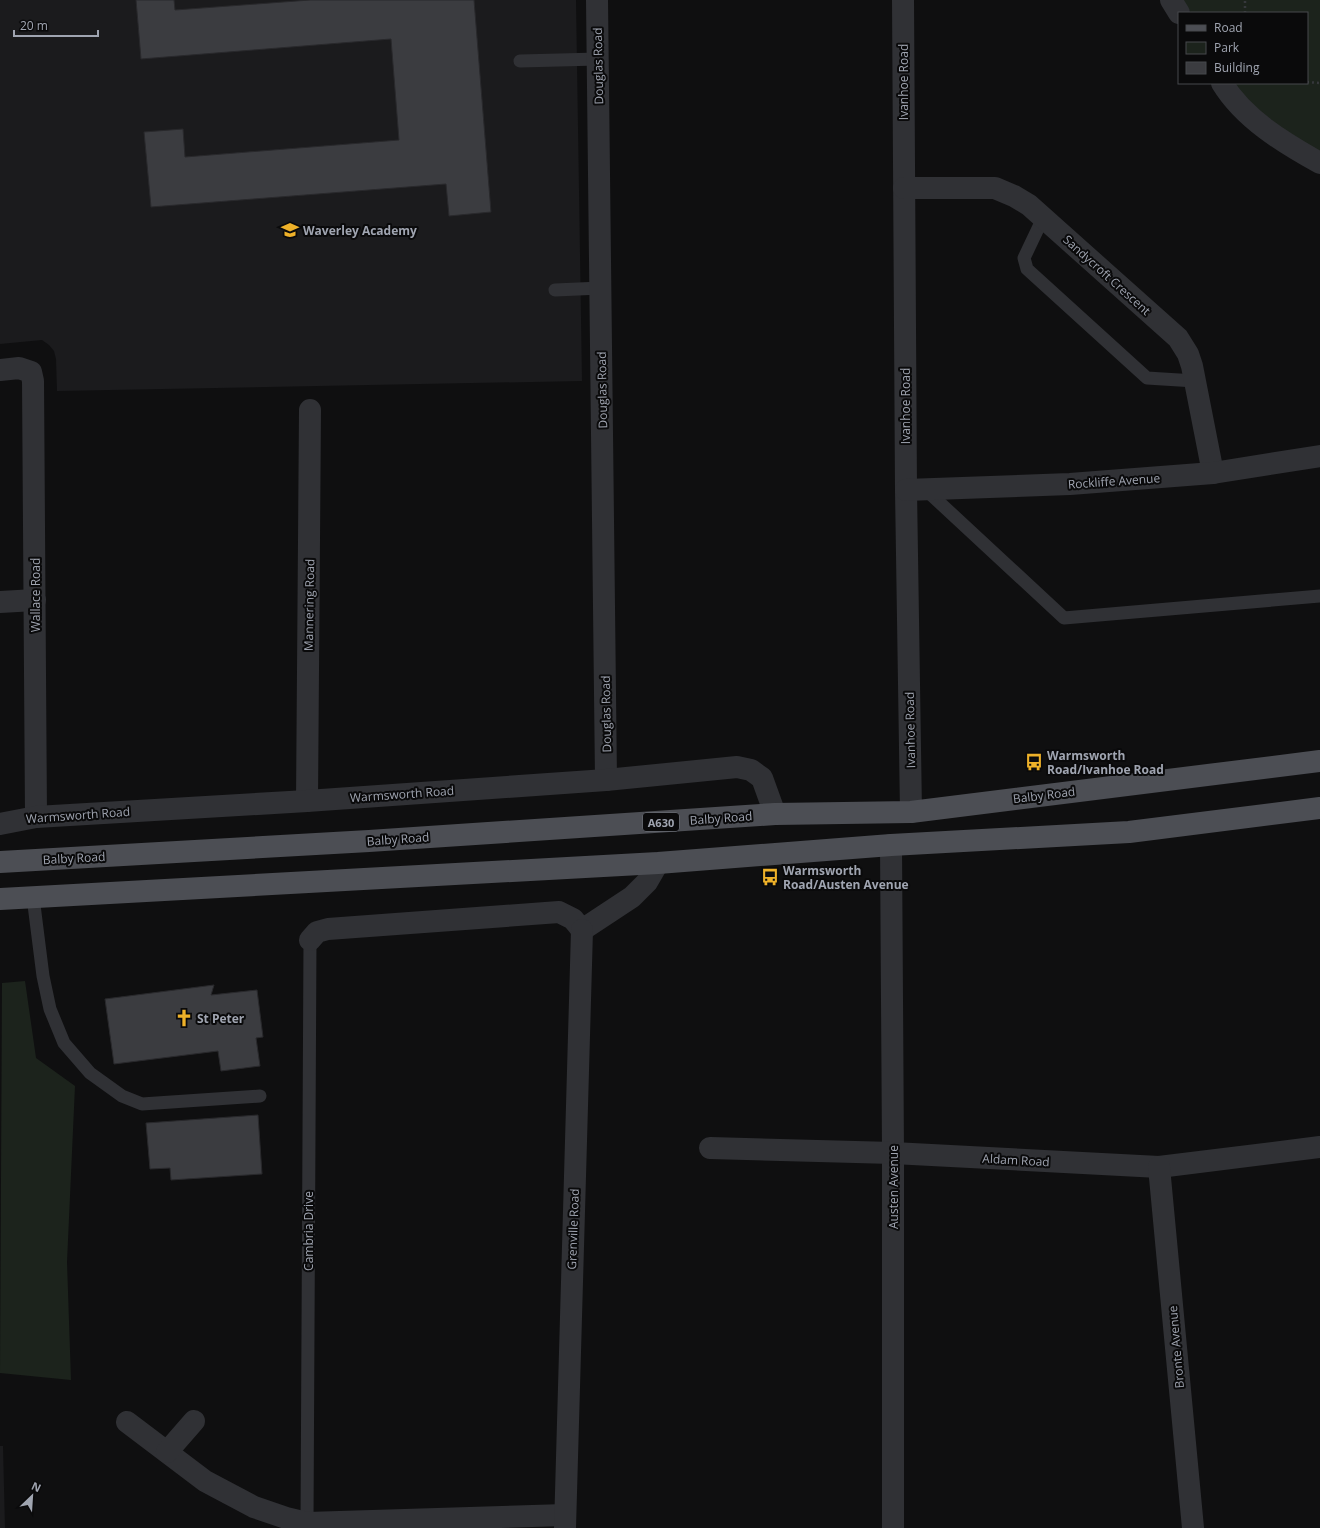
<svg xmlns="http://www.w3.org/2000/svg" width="1320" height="1528" viewBox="0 0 1320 1528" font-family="'Open Sans',sans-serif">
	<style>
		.built { fill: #1b1b1d }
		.green { fill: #1c231c }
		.building { fill: #3b3c40; stroke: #29292c }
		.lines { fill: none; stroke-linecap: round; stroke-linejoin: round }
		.path { stroke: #36383c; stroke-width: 2.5; stroke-dasharray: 2 3; stroke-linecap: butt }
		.service { stroke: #303135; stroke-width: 13 }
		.minor { stroke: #303135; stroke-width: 22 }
		.primary { stroke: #4c4e54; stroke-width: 22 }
		.labels { text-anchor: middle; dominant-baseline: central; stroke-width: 4; stroke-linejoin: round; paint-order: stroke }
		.shield { fill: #0a0a0b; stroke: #73767f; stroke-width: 1 }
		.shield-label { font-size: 11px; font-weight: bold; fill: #a0a5b1 }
		.street-label { font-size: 12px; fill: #a0a5b1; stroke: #0a0a0b }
		.poi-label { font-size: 12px; font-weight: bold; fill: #a0a5b1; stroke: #0a0a0b; text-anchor: start }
	</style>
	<rect width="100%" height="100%" fill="#0f0f10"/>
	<g class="built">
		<polygon points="0,0 576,0 582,381 57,391 56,359 54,351 49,345 42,340 0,344"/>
		<polygon points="0,1446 3,1446 5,1528 0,1528"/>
	</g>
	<g class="green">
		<polygon points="1183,0 1320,0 1320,152 1290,136 1254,106 1233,83 1307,83 1307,13 1191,13"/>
		<polygon points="25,981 36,1058 75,1086 67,1262 71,1380 0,1373 2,983"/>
	</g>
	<g class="building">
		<polygon points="136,0 174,0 175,10 310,0 474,0 491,212 449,216 446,184 151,207 144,132 183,129 185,157 399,140 391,39 141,59"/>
		<polygon points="214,985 211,995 257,990 263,1037 256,1038 260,1066 221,1071 218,1051 114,1064 105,999"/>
		<polygon points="258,1115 262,1174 171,1180 170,1168 150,1169 146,1123"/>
	</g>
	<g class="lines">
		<g class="path">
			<polyline points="1245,13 1245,0"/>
			<polyline points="1307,82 1320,83"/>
		</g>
		<g class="service">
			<polyline points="520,61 598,59"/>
			<polyline points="1043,218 1024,258 1027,269 1147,378 1195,381"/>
			<polyline points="555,290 601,288"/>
			<polyline points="926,490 1064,618 1320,596"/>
			<polyline points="33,897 43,976 50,1009 64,1043 90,1073 122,1096 142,1104 260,1096"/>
			<polyline points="307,1523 310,940"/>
		</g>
		<g class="minor">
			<polyline points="597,0 606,780"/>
			<polyline points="903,0 906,490 911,812"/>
			<polyline points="1171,0 1179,13"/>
			<path d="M 1222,83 C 1244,119 1284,143 1320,163"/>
			<polyline points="904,188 995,188 1014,196 1029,205 1178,338 1188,354 1192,366 1213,473"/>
			<polyline points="0,370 19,368 31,372 33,381 36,817"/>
			<polyline points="906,490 1070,484 1213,473 1320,456"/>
			<polyline points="0,602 35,600"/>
			<polyline points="307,801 310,410"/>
			<polyline points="0,824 36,817 307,801 606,780 737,767 751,770 762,778 775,814"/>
			<polyline points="891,845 893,1153 893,1528"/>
			<polyline points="310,940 317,932 328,929 559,912 573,919 582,930 632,897 647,882 658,863"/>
			<polyline points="710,1148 893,1153 1159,1167 1320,1147"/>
			<polyline points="1159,1167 1193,1528"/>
			<polyline points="127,1422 205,1481 254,1507 286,1518 307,1523 565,1515"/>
			<polyline points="167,1452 194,1421"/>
			<polyline points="565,1528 582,930"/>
		</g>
		<g class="primary">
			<polyline points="0,862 369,841 775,814 911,812 1320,761"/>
			<polyline points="0,899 658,863 891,845 1129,832 1320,808"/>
		</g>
	</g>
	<defs>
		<g id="school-bare" transform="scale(1.38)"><path d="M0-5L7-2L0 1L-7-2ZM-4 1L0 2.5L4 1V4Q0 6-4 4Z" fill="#eeb129" stroke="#0a0a0b" stroke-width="2.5" paint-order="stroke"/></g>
		<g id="bus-bare" transform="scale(1.38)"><path d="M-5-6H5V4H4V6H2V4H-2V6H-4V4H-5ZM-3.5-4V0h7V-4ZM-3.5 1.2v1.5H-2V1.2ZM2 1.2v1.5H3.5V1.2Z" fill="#eeb129" stroke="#0a0a0b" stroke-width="2.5" paint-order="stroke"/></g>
		<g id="church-bare" transform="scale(1.38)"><path d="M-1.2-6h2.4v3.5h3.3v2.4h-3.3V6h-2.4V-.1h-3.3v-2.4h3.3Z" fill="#eeb129" stroke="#0a0a0b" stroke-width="2.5" paint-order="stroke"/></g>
	</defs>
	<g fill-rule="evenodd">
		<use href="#school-bare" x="290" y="230"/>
		<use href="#bus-bare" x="1034" y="762"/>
		<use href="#bus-bare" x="770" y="877"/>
		<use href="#church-bare" x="184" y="1018"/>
	</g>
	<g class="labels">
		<rect class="shield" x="643" y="813" width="36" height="18" rx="3"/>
		<g class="shield-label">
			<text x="661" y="822">A630</text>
		</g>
		<g class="street-label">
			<text transform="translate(598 66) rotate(-91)">Douglas Road</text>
			<text transform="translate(903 82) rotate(-90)">Ivanhoe Road</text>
			<text transform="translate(1107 275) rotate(42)">Sandycroft Crescent</text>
			<text transform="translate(602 390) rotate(-91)">Douglas Road</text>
			<text transform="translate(905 406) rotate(-90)">Ivanhoe Road</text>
			<text transform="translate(1114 481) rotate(-4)">Rockliffe Avenue</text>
			<text transform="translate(35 595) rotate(-90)">Wallace Road</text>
			<text transform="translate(309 605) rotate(-89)">Mannering Road</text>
			<text transform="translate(606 714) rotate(-91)">Douglas Road</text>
			<text transform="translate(910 730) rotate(-91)">Ivanhoe Road</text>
			<text transform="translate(402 794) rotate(-4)">Warmsworth Road</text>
			<text transform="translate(1044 795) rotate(-7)">Balby Road</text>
			<text transform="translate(78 815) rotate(-4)">Warmsworth Road</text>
			<text transform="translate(721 818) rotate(-4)">Balby Road</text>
			<text transform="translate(398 839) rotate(-4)">Balby Road</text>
			<text transform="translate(74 858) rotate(-3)">Balby Road</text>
			<text transform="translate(1016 1160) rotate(3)">Aldam Road</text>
			<text transform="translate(893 1187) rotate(-90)">Austen Avenue</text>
			<text transform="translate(573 1229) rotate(-88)">Grenville Road</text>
			<text transform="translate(308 1231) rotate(-90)">Cambria Drive</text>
			<text transform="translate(1176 1347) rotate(-95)">Bronte Avenue</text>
		</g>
		<g class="poi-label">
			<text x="303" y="230">Waverley Academy</text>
			<text x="1047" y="755">Warmsworth<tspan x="1047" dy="14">Road/Ivanhoe Road</tspan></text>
			<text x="783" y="870">Warmsworth<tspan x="783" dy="14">Road/Austen Avenue</tspan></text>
			<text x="197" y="1018">St Peter</text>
		</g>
	</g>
	<rect x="1178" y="12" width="130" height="72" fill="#0a0a0b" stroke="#46484d"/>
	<rect x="1186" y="25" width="20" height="6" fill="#4c4e54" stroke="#46484d"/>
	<text x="1214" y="32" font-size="12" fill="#a0a5b1">Road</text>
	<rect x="1186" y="42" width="20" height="12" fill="#1c231c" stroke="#46484d"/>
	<text x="1214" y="52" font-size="12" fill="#a0a5b1">Park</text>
	<rect x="1186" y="62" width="20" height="12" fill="#3b3c40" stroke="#46484d"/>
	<text x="1214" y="72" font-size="12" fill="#a0a5b1">Building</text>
	<g transform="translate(32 1496) rotate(25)" stroke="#0a0a0b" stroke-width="3" paint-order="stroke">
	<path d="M0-3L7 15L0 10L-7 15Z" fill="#a0a5b1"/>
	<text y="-6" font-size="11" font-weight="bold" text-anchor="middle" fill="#a0a5b1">N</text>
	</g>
	<path d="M14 30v6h84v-6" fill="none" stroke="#a0a5b1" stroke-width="2"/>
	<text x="20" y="30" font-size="12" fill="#a0a5b1" stroke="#0a0a0b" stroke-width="3" paint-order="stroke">20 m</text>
</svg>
